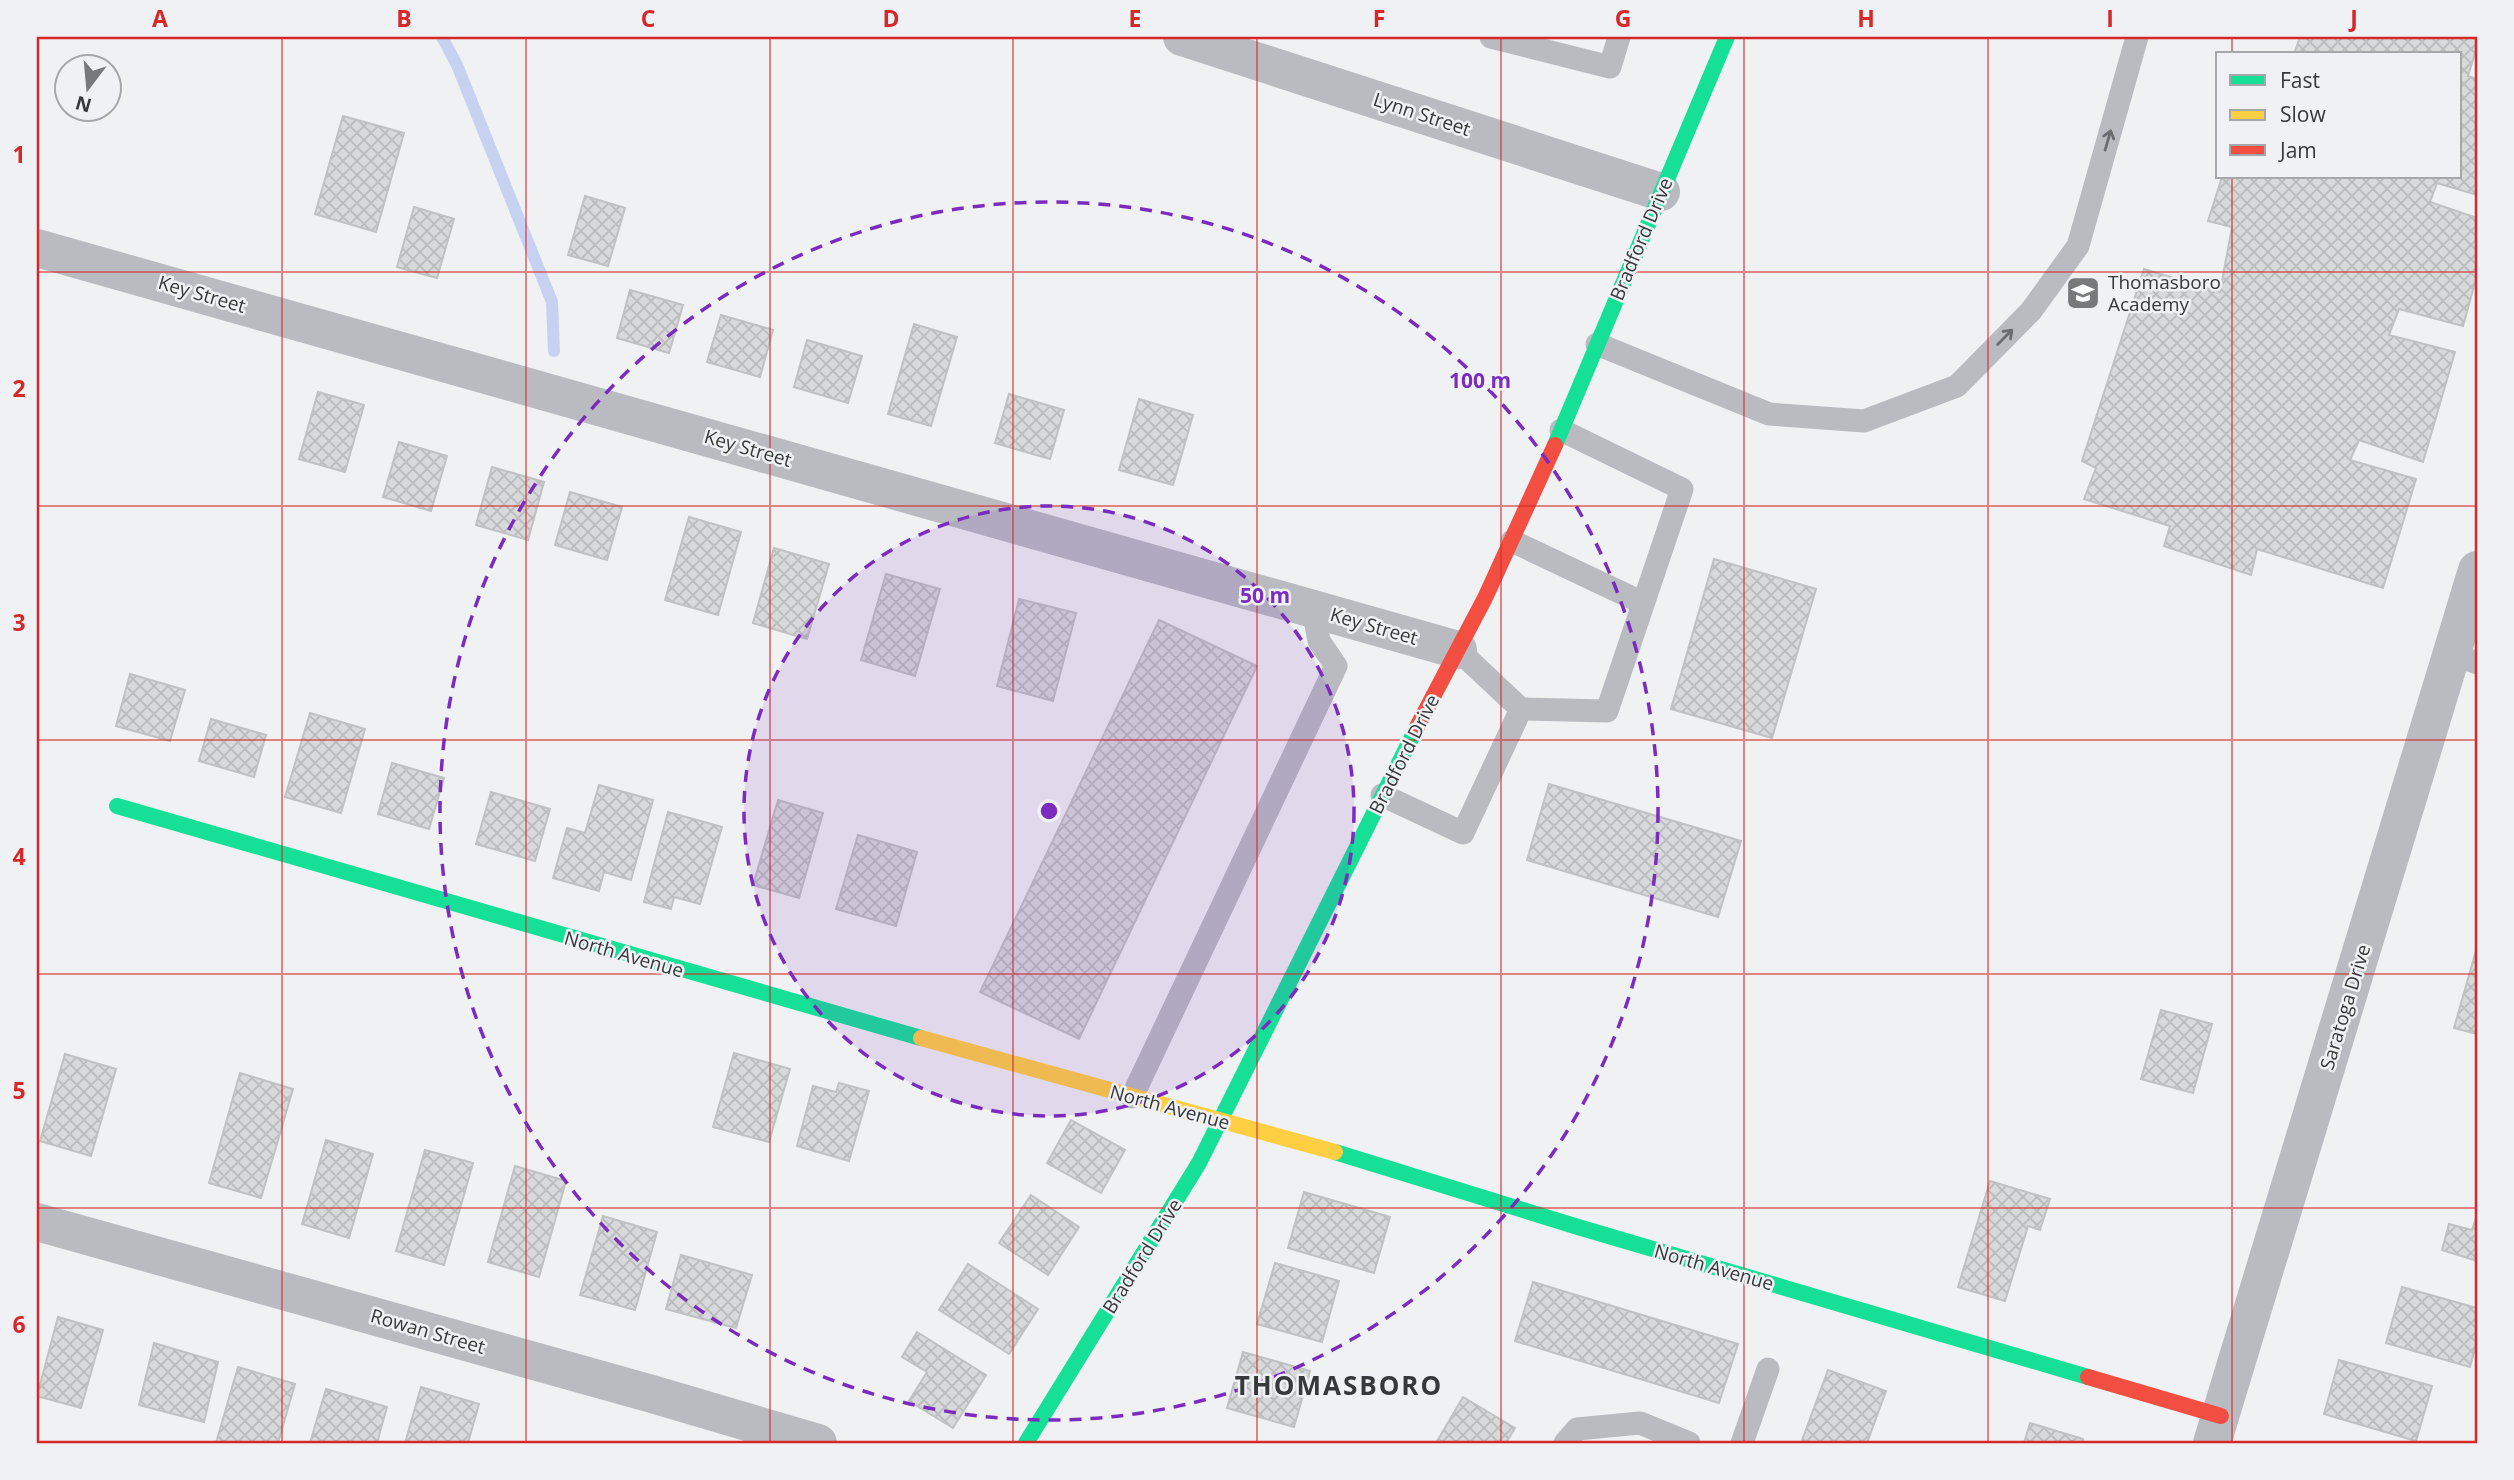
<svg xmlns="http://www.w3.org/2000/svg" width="2514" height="1480" viewBox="0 0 2514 1480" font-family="'Open Sans',sans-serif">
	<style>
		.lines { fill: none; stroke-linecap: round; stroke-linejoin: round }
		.stream { stroke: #c7d2f2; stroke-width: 12 }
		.building { fill: url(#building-cross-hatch); stroke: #c0c1c2; stroke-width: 2 }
		.lane { stroke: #b9bbc1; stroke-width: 23 }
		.street { stroke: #b9bbc1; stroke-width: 38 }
		.fast { stroke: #16e098; stroke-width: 16 }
		.slow { stroke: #ffcf43; stroke-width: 16 }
		.jam { stroke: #f24e42; stroke-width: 16 }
		.oneway { stroke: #6b6c6f }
		.grid { fill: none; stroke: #d62828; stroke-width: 2; stroke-opacity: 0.55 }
		.ring { fill: none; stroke: #7b2cbf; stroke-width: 3.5; stroke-dasharray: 12 9 }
		.labels { text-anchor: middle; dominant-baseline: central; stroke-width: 5; stroke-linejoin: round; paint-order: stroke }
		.street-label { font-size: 19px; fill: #373839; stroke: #eff1f4 }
		.poi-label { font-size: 19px; fill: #373839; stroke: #eff1f4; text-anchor: start }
		.district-label { font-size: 26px; font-weight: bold; letter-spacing: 2px; fill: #373839; stroke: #eff1f4 }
		.centre { fill: #7b2cbf; stroke: #eff1f4; stroke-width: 3.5 }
		.ring-label { font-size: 21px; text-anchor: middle; font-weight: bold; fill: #7b2cbf; stroke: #eff1f4; stroke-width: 5; stroke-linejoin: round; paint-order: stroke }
		.neatline { fill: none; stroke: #d62828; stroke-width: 2.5 }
		.grid-label { font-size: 23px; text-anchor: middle; font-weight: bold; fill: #d62828 }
	</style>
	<defs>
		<pattern id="building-cross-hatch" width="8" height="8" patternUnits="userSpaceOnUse" patternTransform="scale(1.75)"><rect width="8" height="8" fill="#d8d9da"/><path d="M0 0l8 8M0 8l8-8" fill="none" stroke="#babbbc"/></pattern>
	</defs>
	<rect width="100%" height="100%" fill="#f0f1f3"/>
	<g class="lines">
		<polyline class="stream" points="442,37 457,65 552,302 554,351"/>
	</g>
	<g class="building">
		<polygon points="2300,37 2477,37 2477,54 2475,53 2468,76 2477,79 2477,195 2437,183 2430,202 2477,218 2477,275 2463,326 2399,309 2389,335 2455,352 2423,462 2359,440 2350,460 2416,479 2383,588 2257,549 2251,575 2164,546 2170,526 2084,499 2096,468 2082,461 2144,269 2220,292 2232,227 2208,221 2222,177 2460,177 2460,54 2294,54"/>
		<polygon points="343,116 404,133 376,232 315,214"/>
		<polygon points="585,196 625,208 608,266 568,255"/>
		<polygon points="414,207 454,219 437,278 397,267"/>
		<polygon points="630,290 683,305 669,353 617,338"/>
		<polygon points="721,315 773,330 760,377 707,362"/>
		<polygon points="914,324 957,337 931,426 888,414"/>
		<polygon points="807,340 862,356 848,403 794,387"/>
		<polygon points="318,392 364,405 345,472 299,459"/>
		<polygon points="1009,394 1064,410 1050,459 995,443"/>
		<polygon points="1139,399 1193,415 1173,485 1119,470"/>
		<polygon points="399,442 447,456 431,511 383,497"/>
		<polygon points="492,467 544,482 528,540 476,525"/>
		<polygon points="570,492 622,507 607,560 555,545"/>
		<polygon points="689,517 741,532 718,615 665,600"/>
		<polygon points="774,548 829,564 807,639 753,623"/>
		<polygon points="1714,559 1816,589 1772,738 1671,709"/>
		<polygon points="886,574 940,589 915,676 861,660"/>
		<polygon points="1019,599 1076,613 1053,701 997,686"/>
		<polygon points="1159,620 1257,666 1079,1039 980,992"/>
		<polygon points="130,674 185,690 170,741 116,726"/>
		<polygon points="310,713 365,729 341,813 285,797"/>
		<polygon points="211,719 266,735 254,777 199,761"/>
		<polygon points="392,763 444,778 429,829 378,814"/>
		<polygon points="1549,784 1741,841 1718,917 1527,860"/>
		<polygon points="599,785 653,800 631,880 604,872 599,891 553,878 567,828 585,833"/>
		<polygon points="491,792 550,809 535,861 476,844"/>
		<polygon points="778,800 823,813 799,898 753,885"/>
		<polygon points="668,812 722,827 700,904 674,897 671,909 644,902"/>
		<polygon points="858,835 917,852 896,926 836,909"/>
		<polygon points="2477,947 2477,1034 2454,1028"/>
		<polygon points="2161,1010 2212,1024 2193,1093 2141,1079"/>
		<polygon points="734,1053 790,1069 769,1142 713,1127"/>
		<polygon points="65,1054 116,1069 91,1156 40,1141"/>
		<polygon points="240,1073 293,1089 261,1198 209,1183"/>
		<polygon points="839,1083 869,1091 849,1161 797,1146 813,1086 836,1092"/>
		<polygon points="1071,1120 1125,1150 1101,1193 1047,1163"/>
		<polygon points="326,1140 373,1154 349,1238 302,1224"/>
		<polygon points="425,1150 473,1163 444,1265 396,1251"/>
		<polygon points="515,1166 566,1181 539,1277 488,1262"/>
		<polygon points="1990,1181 2050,1199 2040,1230 2028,1226 2005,1301 1958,1287"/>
		<polygon points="1304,1192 1390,1217 1374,1273 1288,1248"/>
		<polygon points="1031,1195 1079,1227 1048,1275 999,1243"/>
		<polygon points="2477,1215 2477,1261 2442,1250 2449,1224 2472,1230"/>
		<polygon points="603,1216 657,1232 635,1310 580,1295"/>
		<polygon points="681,1255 752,1275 736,1328 666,1309"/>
		<polygon points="1275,1263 1339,1281 1322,1342 1257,1324"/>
		<polygon points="968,1264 1038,1309 1009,1354 939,1310"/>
		<polygon points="1533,1282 1738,1344 1719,1403 1515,1341"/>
		<polygon points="2402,1287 2477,1308 2477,1341 2470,1367 2386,1343"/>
		<polygon points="58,1317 103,1330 81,1408 37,1396"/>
		<polygon points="917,1332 986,1375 953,1428 909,1401 927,1372 902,1357"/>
		<polygon points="154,1343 218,1362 204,1422 139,1405"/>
		<polygon points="1243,1352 1310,1371 1294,1427 1227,1408"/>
		<polygon points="2339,1360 2432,1386 2416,1441 2324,1414"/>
		<polygon points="238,1367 295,1384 278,1443 216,1443"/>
		<polygon points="1828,1370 1886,1391 1867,1443 1801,1443"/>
		<polygon points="421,1387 479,1404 468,1443 405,1443"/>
		<polygon points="326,1389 387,1407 377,1443 310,1443"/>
		<polygon points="1463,1397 1515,1428 1506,1443 1436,1443"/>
		<polygon points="2030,1423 2083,1439 2082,1443 2024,1443"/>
	</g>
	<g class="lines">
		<g class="lane">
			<polyline points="1491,37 1610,67 1619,37"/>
			<polyline points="1597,344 1769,414 1864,421 1957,386 2031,311 2078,246 2137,37"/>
			<polyline points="1512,541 1643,603"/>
			<polyline points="2452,654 2477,663"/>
			<polyline points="1521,709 1607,711 1682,489 1561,430"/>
			<polyline points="1382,795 1463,833 1521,709 1458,650"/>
			<polyline points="1132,1097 1336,666 1319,641 1313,609"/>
			<polyline points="1565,1443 1577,1429 1640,1423 1689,1443"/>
			<polyline points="1742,1443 1768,1369"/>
		</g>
		<g class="street">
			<polyline points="1182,37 1661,192"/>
			<polyline points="37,248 1458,650"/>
			<polyline points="37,1222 652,1394 818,1443"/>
			<polyline points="2212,1443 2477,570"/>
		</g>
		<g class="fast">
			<polyline points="1555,445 1727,37"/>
			<polyline points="117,806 921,1038"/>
			<polyline points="1335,1152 1578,1227 2088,1377"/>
			<polyline points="1026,1443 1199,1163 1417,727"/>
		</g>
		<polyline class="slow" points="921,1038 1335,1152"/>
		<g class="jam">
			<polyline points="1417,727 1485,598 1555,445"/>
			<polyline points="2088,1377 2221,1416"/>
		</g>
	</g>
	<defs><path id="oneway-shaft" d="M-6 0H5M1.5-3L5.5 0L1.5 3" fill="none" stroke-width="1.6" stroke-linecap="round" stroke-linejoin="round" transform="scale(1.75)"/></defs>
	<g class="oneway">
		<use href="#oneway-shaft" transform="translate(2108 140) rotate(-74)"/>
		<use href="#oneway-shaft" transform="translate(2005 337) rotate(-45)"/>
	</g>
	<path class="grid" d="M 282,37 L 282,1443M 526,37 L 526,1443M 770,37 L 770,1443M 1013,37 L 1013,1443M 1257,37 L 1257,1443M 1501,37 L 1501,1443M 1744,37 L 1744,1443M 1988,37 L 1988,1443M 2232,37 L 2232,54M 2232,177 L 2232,1443M 37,272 L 2477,272M 37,506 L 2477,506M 37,740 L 2477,740M 37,974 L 2477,974M 37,1208 L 2477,1208"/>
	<circle cx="1049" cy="811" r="305" fill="#7b2cbf" fill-opacity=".12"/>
	<g class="ring">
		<circle cx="1049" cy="811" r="305"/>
		<circle cx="1049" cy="811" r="609"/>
	</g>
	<defs>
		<g id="school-square" transform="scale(1.75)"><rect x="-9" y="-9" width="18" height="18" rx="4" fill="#78797a" stroke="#eff1f4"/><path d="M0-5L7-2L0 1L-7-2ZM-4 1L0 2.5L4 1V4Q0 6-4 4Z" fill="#fff"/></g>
	</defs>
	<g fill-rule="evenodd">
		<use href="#school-square" x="2083" y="293"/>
	</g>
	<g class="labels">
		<g class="street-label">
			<text transform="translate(1422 114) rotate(18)">Lynn Street</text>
			<text transform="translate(1641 239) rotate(-67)">Bradford Drive</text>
			<text transform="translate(202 294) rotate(16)">Key Street</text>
			<text transform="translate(748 448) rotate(16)">Key Street</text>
			<text transform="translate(1374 626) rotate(16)">Key Street</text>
			<text transform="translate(1404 754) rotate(-63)">Bradford Drive</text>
			<text transform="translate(624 954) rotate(16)">North Avenue</text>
			<text transform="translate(2345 1007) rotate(-73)">Saratoga Drive</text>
			<text transform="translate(1170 1107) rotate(15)">North Avenue</text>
			<text transform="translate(1142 1256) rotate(-58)">Bradford Drive</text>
			<text transform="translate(1714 1267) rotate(16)">North Avenue</text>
			<text transform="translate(428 1331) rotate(16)">Rowan Street</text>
		</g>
		<g class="poi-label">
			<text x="2108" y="282">Thomasboro<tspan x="2108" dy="22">Academy</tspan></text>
		</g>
		<g class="district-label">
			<text x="1339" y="1385">THOMASBORO</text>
		</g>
	</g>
	<circle cx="1049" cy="811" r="10" class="centre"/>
	<g class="ring-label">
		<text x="1480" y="388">100 m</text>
		<text x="1265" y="603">50 m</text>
	</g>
	<rect width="2514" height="1480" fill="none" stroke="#eff1f4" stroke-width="77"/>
	<rect x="2216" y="52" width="245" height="126" fill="#eff1f4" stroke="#a5a7a9" stroke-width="2"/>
	<rect x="2230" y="75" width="35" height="10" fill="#16e098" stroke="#a5a7a9" stroke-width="2"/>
	<text x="2280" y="88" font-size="21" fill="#373839">Fast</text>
	<rect x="2230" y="110" width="35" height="10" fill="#ffcf43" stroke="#a5a7a9" stroke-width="2"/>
	<text x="2280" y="122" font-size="21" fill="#373839">Slow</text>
	<rect x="2230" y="145" width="35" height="10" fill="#f24e42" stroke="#a5a7a9" stroke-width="2"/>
	<text x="2280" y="158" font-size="21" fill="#373839">Jam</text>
	<g transform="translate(88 88) rotate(196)"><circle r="33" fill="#eff1f4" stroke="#a5a7a9" stroke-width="2"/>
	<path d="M0-5L12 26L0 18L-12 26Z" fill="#78797a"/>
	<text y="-10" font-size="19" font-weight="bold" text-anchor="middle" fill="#373839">N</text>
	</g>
	<rect x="38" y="38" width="2438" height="1404" class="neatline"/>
	<g class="grid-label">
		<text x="160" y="27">A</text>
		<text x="404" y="27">B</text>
		<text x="648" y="27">C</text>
		<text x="891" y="27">D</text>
		<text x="1135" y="27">E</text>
		<text x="1379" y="27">F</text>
		<text x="1623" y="27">G</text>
		<text x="1866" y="27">H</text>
		<text x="2110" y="27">I</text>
		<text x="2354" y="27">J</text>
		<text x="19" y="163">1</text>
		<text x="19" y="397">2</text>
		<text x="19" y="631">3</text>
		<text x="19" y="865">4</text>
		<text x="19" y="1099">5</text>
		<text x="19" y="1333">6</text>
	</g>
</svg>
